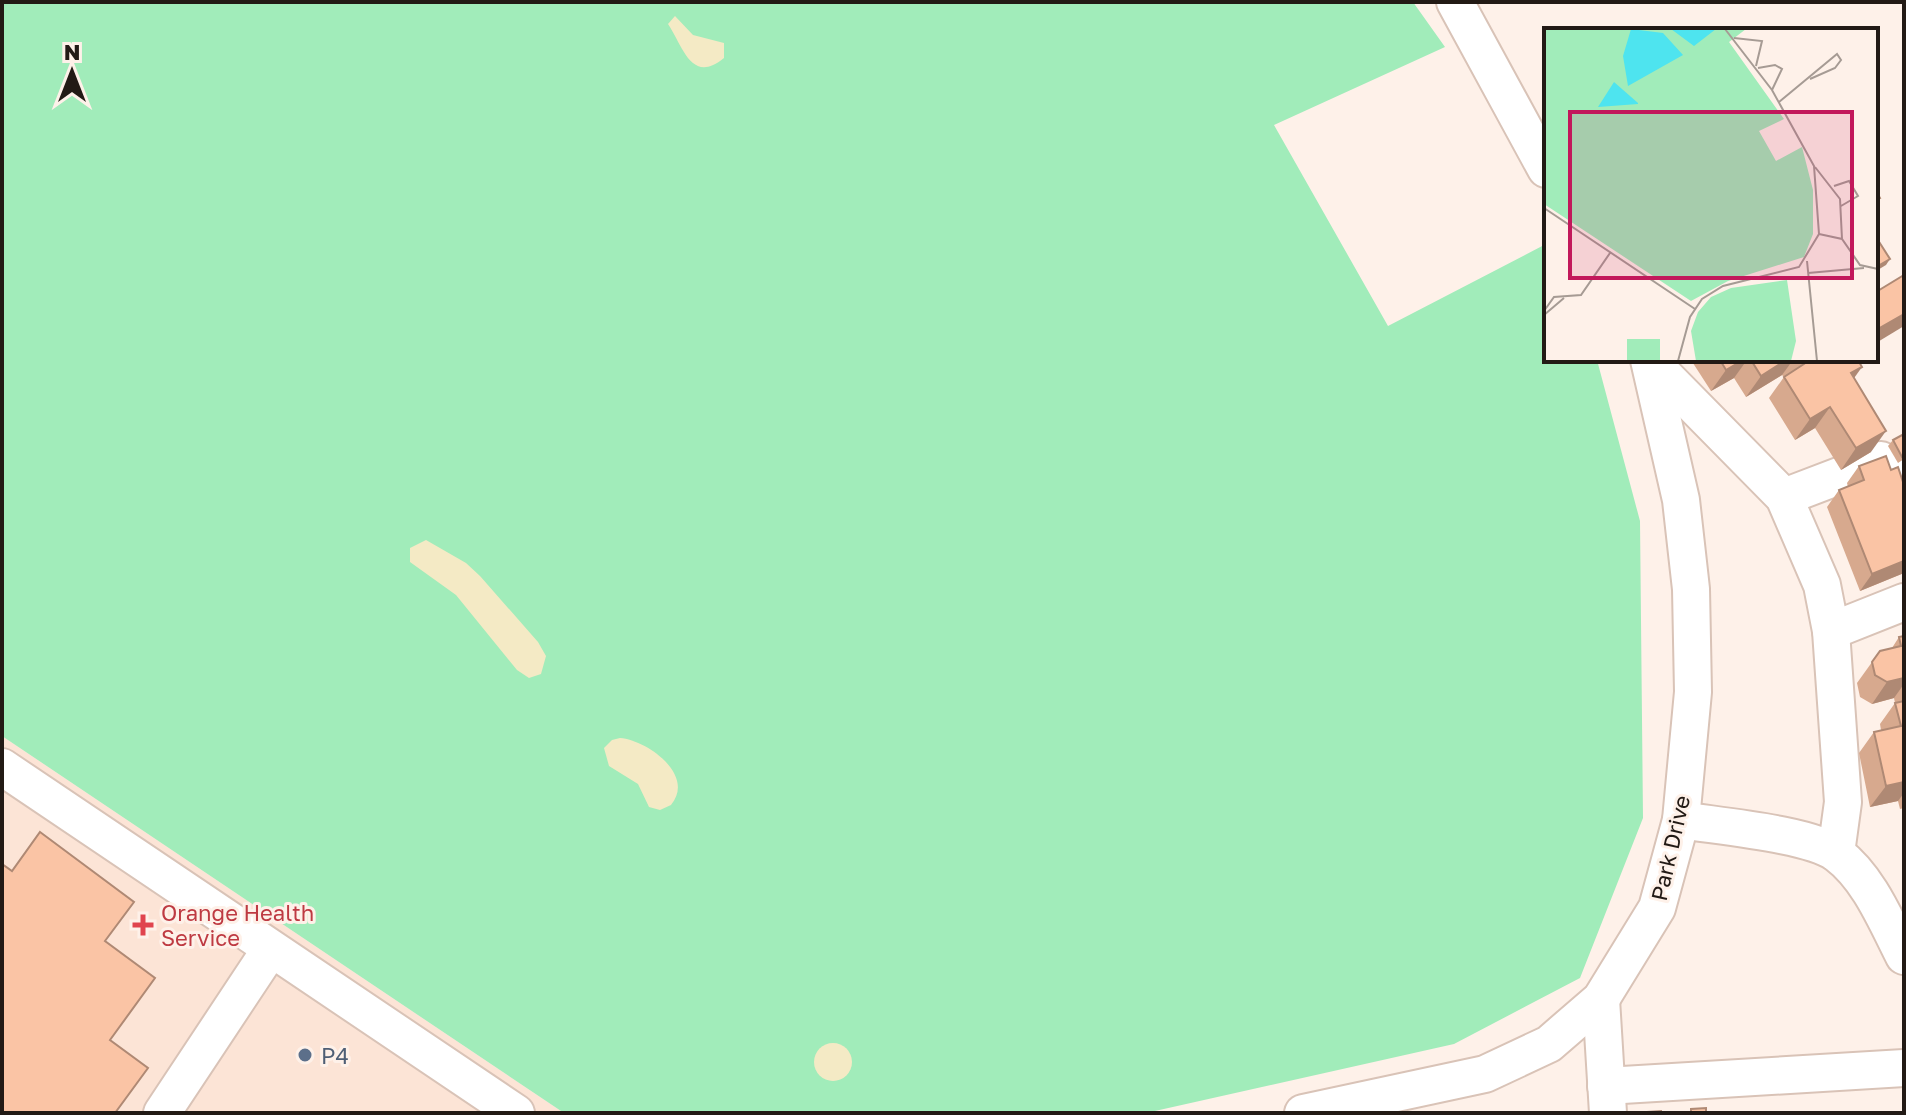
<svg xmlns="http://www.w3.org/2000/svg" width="1906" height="1115" viewBox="0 0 1906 1115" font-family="'Golos Text',sans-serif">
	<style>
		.built { fill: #fce4d6 }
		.green { fill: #a1ecba }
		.sand { fill: #f4eac5 }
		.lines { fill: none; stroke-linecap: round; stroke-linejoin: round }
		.minor-casing { stroke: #d9c3b7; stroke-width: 40 }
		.minor { stroke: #fff; stroke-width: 36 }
		.wall { fill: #d7a98e }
		.shaded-wall { fill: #af8974 }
		.building { fill: #fac4a5; stroke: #af8974; stroke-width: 2 }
		.health-dot { fill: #e0444e; stroke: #fef1e9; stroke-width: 3 }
		.service-dot { fill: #5c6f8a; stroke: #fef1e9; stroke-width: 3 }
		.labels { text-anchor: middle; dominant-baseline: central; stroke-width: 6; stroke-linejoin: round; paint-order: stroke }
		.street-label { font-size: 22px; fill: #221a15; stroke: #fef1e9 }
		.health-label { font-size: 22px; fill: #be3a42; stroke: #fef1e9; text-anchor: start }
		.service-label { font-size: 22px; fill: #4e5e75; stroke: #fef1e9; text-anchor: start }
		.inset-road { fill: none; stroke: #a69b94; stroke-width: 2 }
		.view { fill: #c2185b; fill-opacity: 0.15; stroke: #c2185b; stroke-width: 4 }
		.inset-edge { fill: none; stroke: #221a15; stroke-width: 4 }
	</style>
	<rect width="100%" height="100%" fill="#fef1e9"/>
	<polygon class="built" points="2,736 564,1113 2,1113"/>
	<polygon class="green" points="2,2 1413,2 1445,47 1274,125 1388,326 1546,244 1546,360 1597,360 1640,521 1643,818 1580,978 1454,1044 1146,1113 564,1113 2,736"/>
	<g class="sand">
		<path d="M 675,16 L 693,35 L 724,43 L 724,58 C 691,85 683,46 668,24 Z"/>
		<polygon points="426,540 466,563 480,576 538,642 546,656 541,674 529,678 517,670 456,595 410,562 410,548"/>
		<path d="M 620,738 C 647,740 696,775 671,805 L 660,810 L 649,807 L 638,784 L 609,766 L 604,748 L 612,740 Z"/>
		<circle cx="833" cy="1062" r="19"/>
	</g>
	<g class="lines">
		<g class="minor-casing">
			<g id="minor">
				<polyline points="1455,2 1546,169"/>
				<polyline points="1651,362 1784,497 1822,585 1831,631 1843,802 1836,853"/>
				<polyline points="1784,497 1881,460 1904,474"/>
				<polyline points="1831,631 1904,602"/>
				<polyline points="2,767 516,1113"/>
				<path d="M 1681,820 C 1717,826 1811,834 1837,854 C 1869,878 1886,921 1904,956"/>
				<polyline points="1601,999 1608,1113"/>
				<polyline points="1606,1086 1904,1068"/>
				<polyline points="162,1113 270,950"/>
				<polyline points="1303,1113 1485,1074 1549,1044 1601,999 1657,908 1681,820 1693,692 1691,589 1681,500 1649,360"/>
			</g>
		</g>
		<use href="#minor" class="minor"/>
	</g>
	<g class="wall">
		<polygon points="1691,360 1858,360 1854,378 1871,452 1841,470 1815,428 1795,440 1769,398 1784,377 1782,375 1746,397 1734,378 1711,391"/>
		<polygon points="1904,434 1904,459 1898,463 1888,446 1893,440"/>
		<polygon points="1859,466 1891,470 1904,485 1904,573 1860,591 1827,507 1839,490 1848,487 1847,483"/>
		<polygon points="1904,636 1904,808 1900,809 1898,801 1870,807 1859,753 1874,732 1881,730 1880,724 1895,703 1894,698 1872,704 1860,697 1857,683 1880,651 1892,648 1899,637"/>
	</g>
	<g class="shaded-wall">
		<polygon points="1890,259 1886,265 1876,271 1876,267"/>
		<polygon points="1904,314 1904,326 1876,343 1876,330"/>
		<polygon points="1743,360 1747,360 1734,378 1711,391 1726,370"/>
		<polygon points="1786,360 1793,360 1782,375 1746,397 1761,376"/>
		<polygon points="1862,367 1847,388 1851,373"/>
		<polygon points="1830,407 1815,428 1795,440 1810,419"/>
		<polygon points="1886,431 1871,452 1841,470 1856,448"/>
		<polygon points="1904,561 1904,573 1860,591 1872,574"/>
		<polygon points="1904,678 1904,684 1894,698 1872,704 1887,682"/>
		<polygon points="1904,782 1904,793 1898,801 1870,807 1886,786"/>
	</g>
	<g class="building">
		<polygon points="1876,191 1880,198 1876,200"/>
		<polygon points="1876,237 1890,259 1876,267"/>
		<polygon points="1904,275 1904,314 1876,330 1876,292"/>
		<polygon points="1720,360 1743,360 1726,370"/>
		<polygon points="1751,360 1786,360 1761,376"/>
		<polygon points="1802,360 1858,360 1862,367 1851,373 1886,431 1856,448 1830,407 1810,419 1784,377 1804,364"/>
		<polygon points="1904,434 1904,456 1902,457 1893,440"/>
		<polygon points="1886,456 1891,470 1898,467 1904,485 1904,561 1872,574 1839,490 1864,480 1859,466"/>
		<polygon points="1904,636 1904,678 1887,682 1875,675 1872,662 1880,651 1901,646 1899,637"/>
		<polygon points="1904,701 1904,782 1886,786 1874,732 1901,726 1895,703"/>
		<polygon points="40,832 134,902 105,941 155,978 110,1040 148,1068 115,1113 24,1113 22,1112 20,1113 2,1113 2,864 12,871"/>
		<polygon points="1706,1108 1706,1113 1711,1113 1691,1113 1691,1109"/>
		<polygon points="1661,1111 1661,1113 1646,1113 1645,1112"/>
	</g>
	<path class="health-dot" d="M139 913h8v8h8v8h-8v8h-8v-8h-8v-8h8z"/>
	<circle class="service-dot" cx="305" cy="1055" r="8"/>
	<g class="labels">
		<g class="street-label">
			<text transform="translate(1670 848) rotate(-77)">Park Drive</text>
		</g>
		<g class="health-label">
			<text x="161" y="912">Orange Health<tspan x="161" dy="25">Service</tspan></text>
		</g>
		<g class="service-label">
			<text x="321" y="1055">P4</text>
		</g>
	</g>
	<g transform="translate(1544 28)">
		<rect width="334" height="334" fill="#fef1e9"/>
		<path d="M 0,1 L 202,1 L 185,14 L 240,91 L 215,103 L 232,133 L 258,119 L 269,162 L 269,206 L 260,229 L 184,253 L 147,273 L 0,176 ZM 243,252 L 252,313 L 247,333 L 152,333 L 147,303 L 154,284 L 167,269 L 187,260 ZM 83,311 L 116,311 L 116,333 L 83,333 Z" fill="#a1ecba"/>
		<path d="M 87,1 L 119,5 L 139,27 L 84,58 L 79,28 ZM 127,1 L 172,1 L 150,18 ZM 70,54 L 94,75 L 94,76 L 54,79 Z" fill="#4ee4ef"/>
		<path class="inset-road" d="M 190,10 L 218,13 L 212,38M 214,40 L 231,37 L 238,41 L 228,62M 235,74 L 293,26 L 297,32 L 291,40 L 266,51M 271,139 L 296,171 L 298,211M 290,158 L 305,153 L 314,168 L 297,178M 0,180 L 151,281M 275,206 L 298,211 L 316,237 L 334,241M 263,233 L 273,333M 264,245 L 320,240M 0,283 L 10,269 L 37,267 L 66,225M 0,287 L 20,270M 134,333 L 146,289 L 158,271 L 179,258 L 255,239 L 275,206 L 270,138 L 228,62 L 181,1"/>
		<path class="view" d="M 26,84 L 308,84 L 308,250 L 26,250 Z"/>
		<rect width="334" height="334" class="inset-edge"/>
	</g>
	<rect width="1906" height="1115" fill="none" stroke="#221a15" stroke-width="8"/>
	<g transform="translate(72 72)" stroke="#fef1e9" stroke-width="6" paint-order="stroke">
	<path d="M0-6L14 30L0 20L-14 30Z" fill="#221a15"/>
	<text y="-12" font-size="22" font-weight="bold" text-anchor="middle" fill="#221a15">N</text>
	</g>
</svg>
